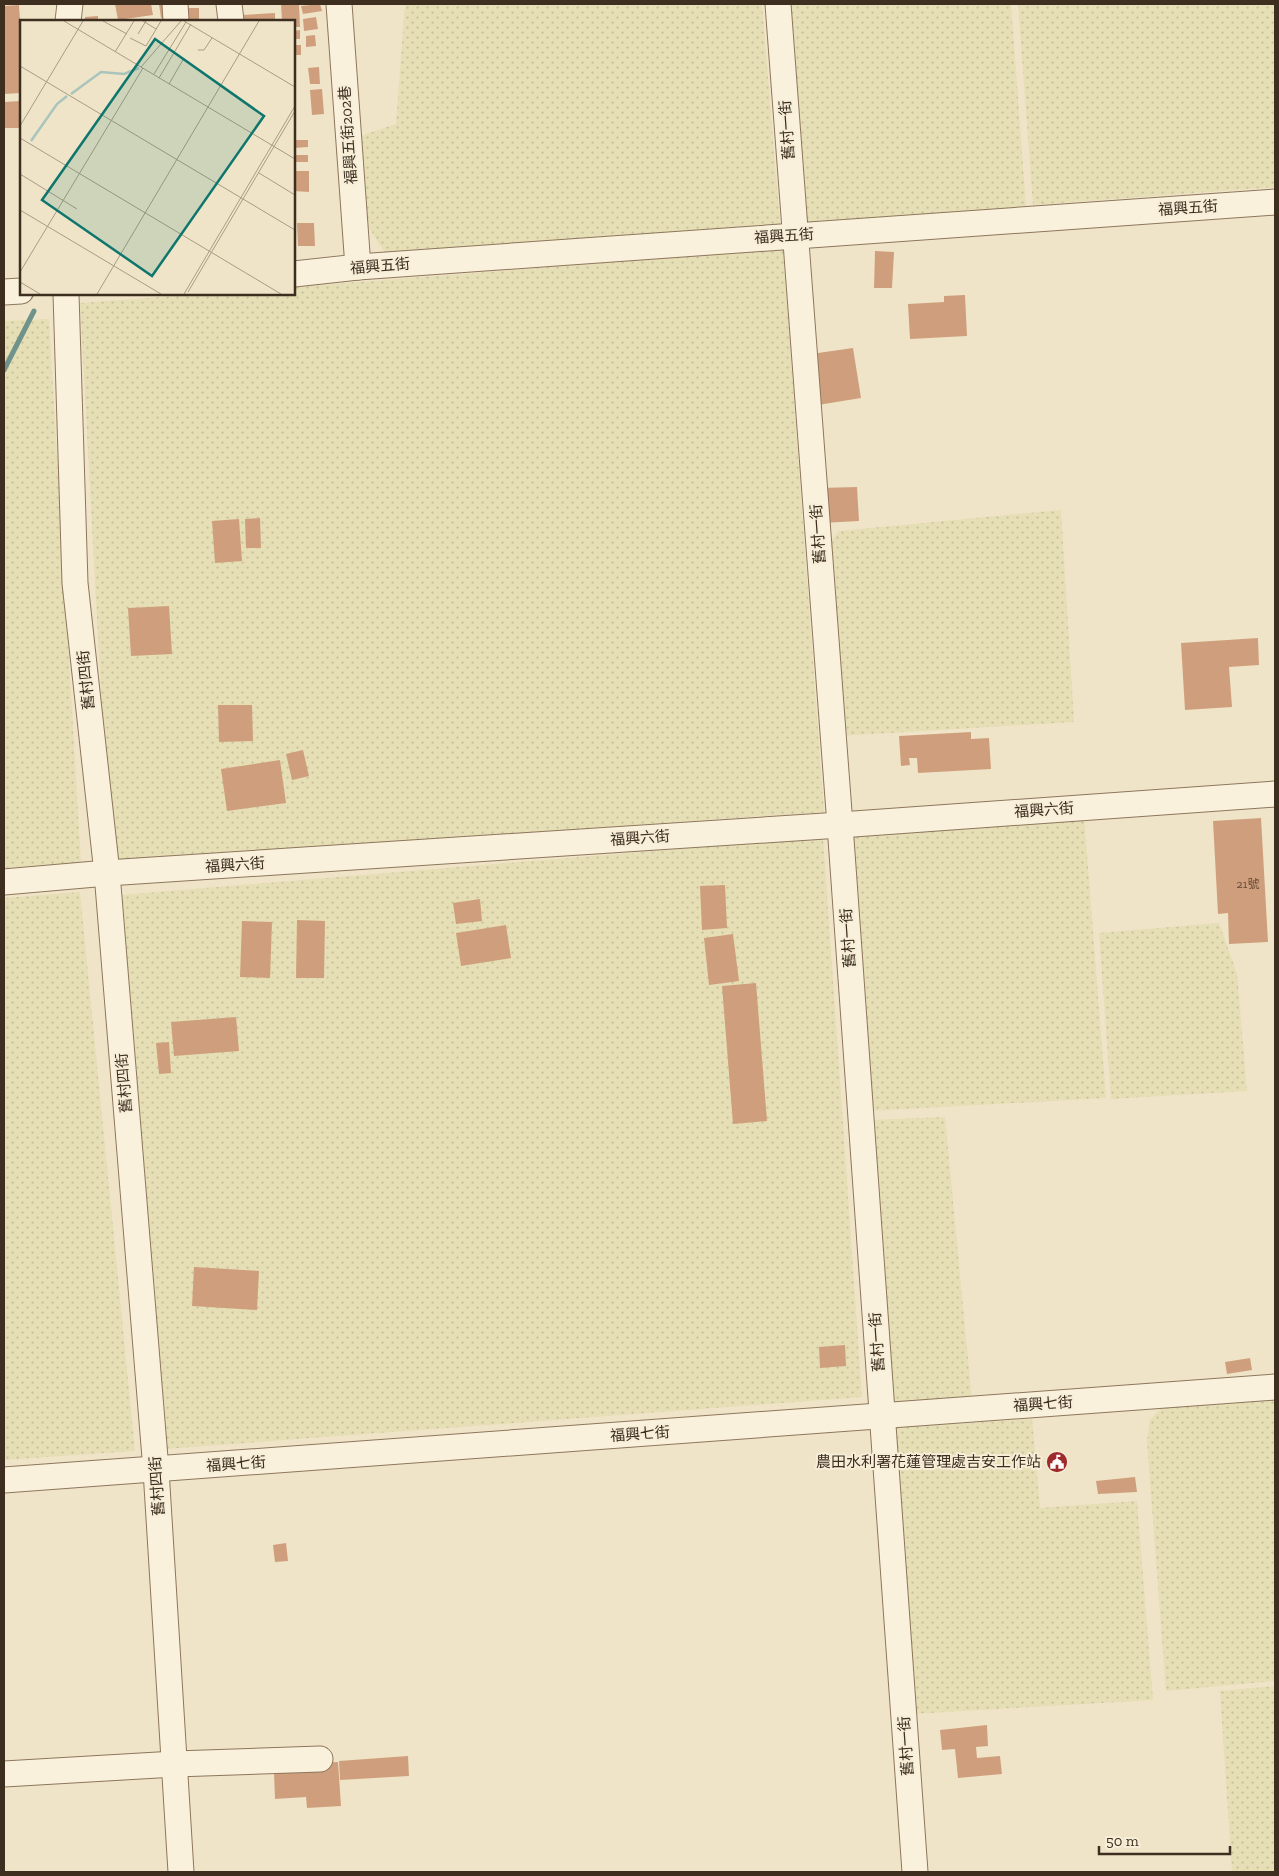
<svg xmlns="http://www.w3.org/2000/svg" width="1279" height="1876" viewBox="0 0 1279 1876" font-family="'Zilla Slab','Noto Sans TC',serif">
	<style>
		.farmland { fill: url(#farmland-dots) }
		.lines { fill: none; stroke-linecap: round; stroke-linejoin: round }
		.stream { stroke: #6f938a; stroke-width: 5 }
		.building { fill: #cf9f7d }
		.minor-casing { stroke: #8d765c; stroke-width: 27 }
		.minor { stroke: #faf1dc; stroke-width: 25 }
		.labels { text-anchor: middle; dominant-baseline: central; stroke-width: 4; stroke-linejoin: round; paint-order: stroke }
		.number-label { font-size: 12px; fill: #624a37 }
		.street-label { font-size: 15px; fill: #3d2e20; stroke: #f7eed8 }
		.poi-label { font-size: 15px; fill: #3d2e20; stroke: #f7eed8; text-anchor: end }
		.inset-river { fill: none; stroke: #a9c4bc; stroke-width: 2.5 }
		.inset-road { fill: none; stroke: #a89b85; stroke-width: 1 }
		.view { fill: #0f766e; fill-opacity: 0.15; stroke: #0f766e; stroke-width: 2.5 }
		.inset-edge { fill: none; stroke: #3d2e20; stroke-width: 2.5 }
	</style>
	<defs>
		<pattern id="farmland-dots" width="8" height="8" patternUnits="userSpaceOnUse" patternTransform="scale(1.25)"><rect width="8" height="8" fill="#e6deb5"/><path d="M2 2h.1M6 6h.1" fill="none" stroke="#c6bf9b" stroke-width="1.8" stroke-linecap="round"/></pattern>
	</defs>
	<rect width="100%" height="100%" fill="#f0e4c8"/>
	<g class="farmland">
		<polygon points="405,4 762,4 780,224 385,253 364,220 360,136 396,124"/>
		<polygon points="785,4 1011,4 1026,206 802,225"/>
		<polygon points="1018,4 1275,4 1275,187 1033,205"/>
		<polygon points="783,249 824,812 110,861 80,303 200,294 294,294 294,287"/>
		<polygon points="49,319 81,863 4,868 4,321"/>
		<polygon points="1061,510 1074,722 840,736 825,549 839,531"/>
		<polygon points="1084,816 1106,1098 869,1111 847,831"/>
		<polygon points="823,837 862,1397 165,1449 109,896"/>
		<polygon points="80,892 135,1451 4,1460 4,898"/>
		<polygon points="1219,923 1237,974 1247,1091 1111,1099 1099,933"/>
		<polygon points="945,1117 972,1401 889,1405 871,1120"/>
		<polygon points="1275,1397 1275,1681 1166,1691 1147,1442 1150,1420 1165,1404"/>
		<polygon points="1032,1419 1040,1508 1137,1501 1153,1700 912,1714 892,1428"/>
		<polygon points="1275,1686 1275,1872 1232,1872 1220,1691"/>
	</g>
	<g class="lines">
		<polyline class="stream" points="4,370 34,311"/>
	</g>
	<g class="building">
		<polygon points="115,4 151,4 153,15 118,20"/>
		<polygon points="159,4 171,4 173,16 161,18"/>
		<polygon points="281,4 299,4 300,27 294,27 294,21 282,21"/>
		<polygon points="320,4 322,11 303,14 301,6"/>
		<polygon points="19,5 21,35 21,93 4,94 4,6"/>
		<polygon points="182,8 199,8 199,20 181,19"/>
		<polygon points="275,13 275,21 242,21 242,15"/>
		<polygon points="98,16 98,21 85,21 85,17"/>
		<polygon points="316,17 318,29 304,31 303,19"/>
		<polygon points="300,30 300,39 294,39 294,31"/>
		<polygon points="315,35 316,46 306,47 306,36"/>
		<rect x="294" y="45" width="7" height="10"/>
		<polygon points="319,67 320,84 310,84 308,68"/>
		<polygon points="322,89 324,114 312,115 310,90"/>
		<polygon points="21,101 21,128 4,128 4,102"/>
		<polygon points="294,140 308,140 308,147 294,148"/>
		<rect x="294" y="155" width="14" height="7"/>
		<polygon points="294,171 309,171 309,192 294,191"/>
		<polygon points="297,223 314,223 315,246 298,246"/>
		<polygon points="875,251 894,252 892,288 874,288"/>
		<polygon points="965,295 967,336 910,339 908,304 944,302 944,296"/>
		<polygon points="853,348 861,398 818,405 811,354"/>
		<polygon points="857,487 859,521 822,523 820,488"/>
		<polygon points="260,518 261,548 246,548 245,519"/>
		<polygon points="239,519 242,561 215,563 212,521"/>
		<polygon points="169,606 172,654 131,656 128,608"/>
		<polygon points="1258,638 1259,665 1229,667 1232,707 1185,710 1181,643"/>
		<polygon points="218,705 252,705 253,741 219,742"/>
		<polygon points="971,732 971,739 989,738 991,769 918,773 917,758 909,758 910,765 901,766 899,736"/>
		<polygon points="303,750 309,776 292,780 286,754"/>
		<polygon points="280,760 286,803 227,811 221,769"/>
		<polygon points="1261,818 1268,942 1229,944 1228,913 1218,914 1213,821"/>
		<polygon points="725,885 727,928 702,930 700,886"/>
		<polygon points="480,899 482,921 456,924 453,903"/>
		<polygon points="297,920 325,921 324,978 296,978"/>
		<polygon points="242,921 272,922 270,978 240,977"/>
		<polygon points="506,925 511,958 461,966 456,933"/>
		<polygon points="733,934 739,981 709,985 704,938"/>
		<polygon points="756,983 767,1121 733,1124 722,986"/>
		<polygon points="236,1017 239,1051 174,1056 171,1022"/>
		<polygon points="169,1042 171,1073 159,1074 156,1043"/>
		<polygon points="194,1267 259,1271 257,1310 192,1306"/>
		<polygon points="845,1345 846,1366 820,1368 819,1347"/>
		<polygon points="1250,1358 1252,1370 1227,1374 1225,1362"/>
		<polygon points="1135,1477 1137,1492 1098,1494 1096,1481"/>
		<polygon points="286,1543 288,1561 275,1562 273,1545"/>
		<polygon points="987,1725 988,1746 976,1747 977,1758 1000,1756 1002,1774 958,1778 955,1749 942,1750 940,1730"/>
		<polygon points="408,1756 409,1776 340,1780 339,1761"/>
		<polygon points="338,1762 341,1806 307,1808 306,1797 275,1799 274,1772 304,1764"/>
	</g>
	<g class="lines">
		<g class="minor-casing">
			<g id="minor">
				<polyline points="175,4 176,21"/>
				<polyline points="229,4 231,21"/>
				<polyline points="339,4 358,267"/>
				<polyline points="778,4 840,825 915,1872"/>
				<polyline points="68,21 70,4"/>
				<polyline points="294,274 358,267 1275,202"/>
				<polyline points="4,292 21,291"/>
				<polyline points="66,294 75,583 107,873 156,1470 181,1872"/>
				<polyline points="4,882 107,873 840,825 1275,794"/>
				<polyline points="4,1480 1275,1387"/>
				<polyline points="4,1774 175,1764 320,1759"/>
			</g>
		</g>
		<use href="#minor" class="minor"/>
	</g>
	<defs>
		<g id="civic-disc" transform="scale(1.125)"><circle r="9.5" fill="#9e2a2b" stroke="#f7eed8"/><path d="M-.6-6.5H3V-4.5H.6V-3L4-1V1h2V6H-6V1h2V-1L-.6-3ZM-1.2 2.5V6h2.4V2.5Z" fill="#fff"/></g>
	</defs>
	<g fill-rule="evenodd">
		<use href="#civic-disc" x="1057" y="1462"/>
	</g>
	<g class="labels">
		<g class="number-label">
			<text x="1248" y="884">21號</text>
		</g>
		<g class="street-label">
			<text transform="translate(787 130) rotate(-94)">舊村一街</text>
			<text transform="translate(348 135) rotate(-94)">福興五街202巷</text>
			<text transform="translate(1188 208) rotate(-4)">福興五街</text>
			<text transform="translate(784 236) rotate(-4)">福興五街</text>
			<text transform="translate(380 266) rotate(-5)">福興五街</text>
			<text transform="translate(818 534) rotate(-94)">舊村一街</text>
			<text transform="translate(86 680) rotate(-96)">舊村四街</text>
			<text transform="translate(1044 810) rotate(-4)">福興六街</text>
			<text transform="translate(640 838) rotate(-4)">福興六街</text>
			<text transform="translate(235 865) rotate(-4)">福興六街</text>
			<text transform="translate(848 938) rotate(-94)">舊村一街</text>
			<text transform="translate(124 1083) rotate(-95)">舊村四街</text>
			<text transform="translate(877 1342) rotate(-94)">舊村一街</text>
			<text transform="translate(1043 1404) rotate(-4)">福興七街</text>
			<text transform="translate(640 1434) rotate(-4)">福興七街</text>
			<text transform="translate(236 1464) rotate(-4)">福興七街</text>
			<text transform="translate(157 1486) rotate(-94)">舊村四街</text>
			<text transform="translate(906 1746) rotate(-94)">舊村一街</text>
		</g>
		<g class="poi-label">
			<text x="1041" y="1462">農田水利署花蓮管理處吉安工作站</text>
		</g>
	</g>
	<g transform="translate(20 20)">
		<rect width="275" height="275" fill="#f0e4c8"/>
		<path class="inset-river" d="M 51,74 L 81,52 L 104,54 L 119,48M 11,121 L 37,84 L 47,76"/>
		<path class="inset-road" d="M 44,1 L 275,139M 83,1 L 107,14M 123,1 L 136,9M 164,1 L 275,67M 118,14 L 126,1M 110,18 L 126,26 L 141,1M 178,30 L 184,30 L 192,18M 95,32 L 114,1M 0,46 L 275,210M 121,47 L 161,1M 134,54 L 166,2M 139,58 L 171,4M 149,64 L 164,38M 0,106 L 63,1M 0,118 L 261,274M 239,153 L 275,175M 0,154 L 57,189M 0,190 L 141,274M 0,252 L 123,48M 0,262 L 20,274M 168,272 L 275,91M 77,274 L 239,1M 164,274 L 275,86"/>
		<path class="view" d="M 135,19 L 244,96 L 132,256 L 22,180 Z"/>
		<rect width="275" height="275" class="inset-edge"/>
	</g>
	<rect width="1279" height="1876" fill="none" stroke="#3d2e20" stroke-width="10"/>
	<path d="M1099 1846v8h131v-8" fill="none" stroke="#3d2e20" stroke-width="2.5"/>
	<text x="1106" y="1846" font-size="15" fill="#3d2e20" stroke="#f7eed8" stroke-width="4" paint-order="stroke">50 m</text>
</svg>
